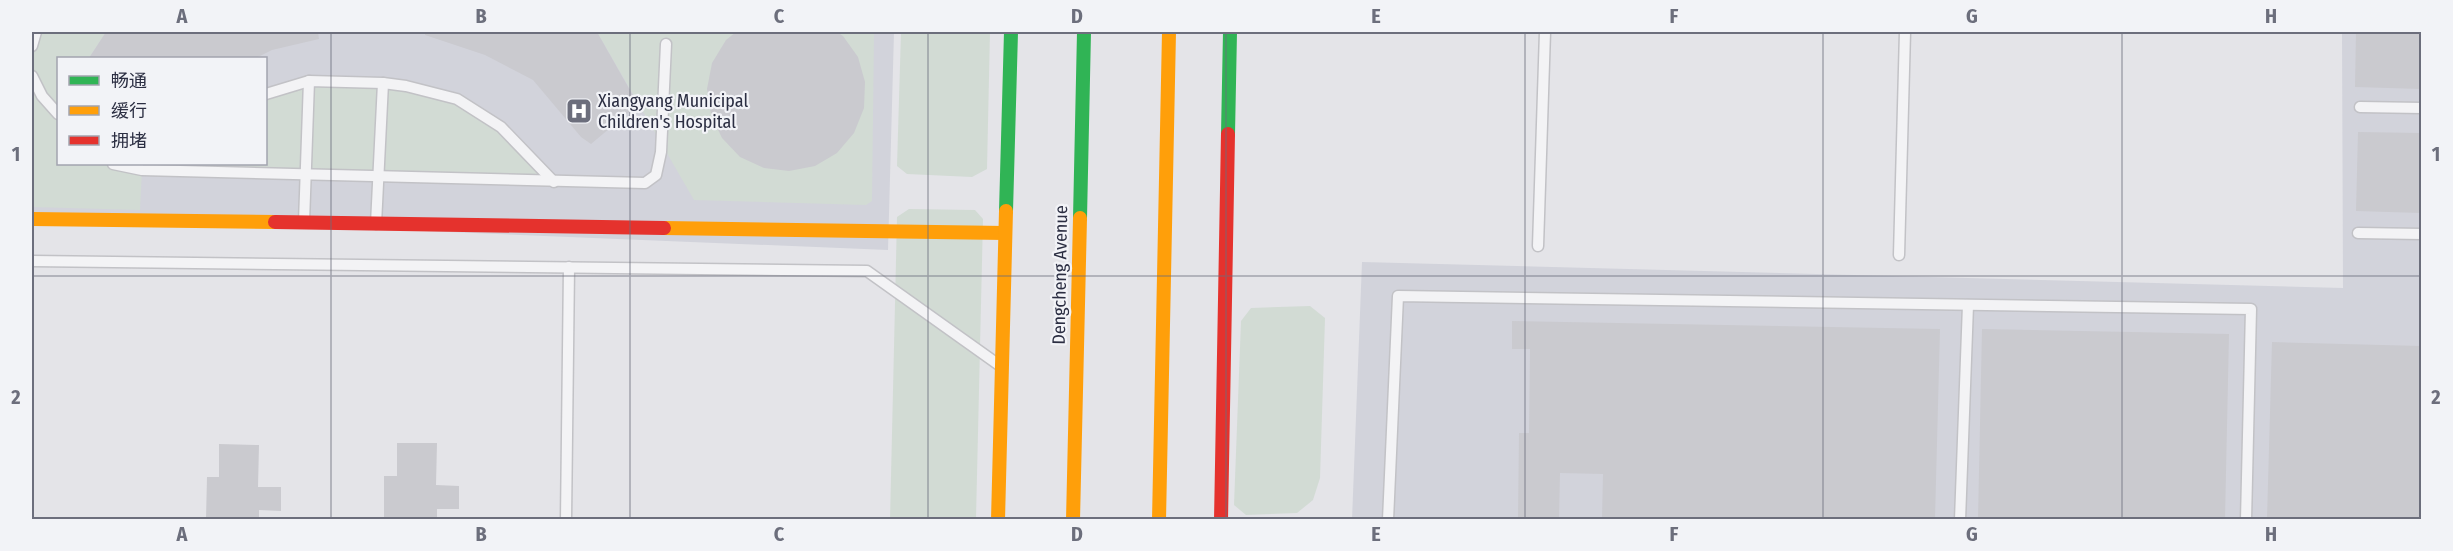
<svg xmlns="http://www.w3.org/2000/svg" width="2453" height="551" viewBox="0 0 2453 551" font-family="'Fira Sans Condensed','Noto Sans SC',sans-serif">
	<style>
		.built { fill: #d2d3db; fill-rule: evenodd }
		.green { fill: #d2dbd4 }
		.building { fill: #cacacf }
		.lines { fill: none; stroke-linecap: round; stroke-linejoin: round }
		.lane-casing { stroke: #c2c2c6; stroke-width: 13 }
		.lane { stroke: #f3f3f5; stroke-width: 10 }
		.fast { stroke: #30b455; stroke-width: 14 }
		.slow { stroke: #ff9f0a; stroke-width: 14 }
		.jam { stroke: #e5322d; stroke-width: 14 }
		.grid { fill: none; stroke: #6c6e7c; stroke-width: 1.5; stroke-opacity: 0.55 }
		.labels { text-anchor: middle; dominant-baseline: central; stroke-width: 4.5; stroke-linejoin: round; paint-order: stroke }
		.poi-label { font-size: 18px; fill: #2b2e42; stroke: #f2f3f7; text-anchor: start }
		.street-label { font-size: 18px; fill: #2b2e42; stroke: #f2f3f7 }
		.neatline { fill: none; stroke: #6c6e7c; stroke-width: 2 }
		.grid-label { font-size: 20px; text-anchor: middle; font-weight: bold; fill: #6c6e7c }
	</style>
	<rect width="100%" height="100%" fill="#e4e4e8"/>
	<g class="built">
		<path d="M 32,32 L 894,32 L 888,250 L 32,215 ZM 58,58 L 266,58 L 266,164 L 58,164 Z"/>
		<polygon points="2342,32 2421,32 2421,519 1352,520 1362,262 2343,288"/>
	</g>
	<g class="green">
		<polygon points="32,32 106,32 89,58 58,58 58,164 142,164 142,169 148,164 266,164 266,94 309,81 383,83 457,99 501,127 554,182 142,170 140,210 32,207"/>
		<polygon points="597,32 874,32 872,201 866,205 694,200"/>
		<polygon points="901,32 990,32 987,169 972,177 907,174 897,166"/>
		<polygon points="909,209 975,210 983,219 976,519 890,520 897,217"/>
		<polygon points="1310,306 1325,318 1320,478 1313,500 1297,513 1246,515 1234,505 1241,321 1251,308"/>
	</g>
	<g class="building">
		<polygon points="106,32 318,32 319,39 272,50 256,58 89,58"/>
		<polygon points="425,32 597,32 635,99 634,108 591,144 581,137 533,80 485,55 425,35"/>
		<polygon points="736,32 837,32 843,36 858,57 865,82 864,108 854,133 837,153 815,166 789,171 764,168 740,157 722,138 711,115 707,89 712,63 726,40"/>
		<polygon points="2356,32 2421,32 2421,89 2355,87"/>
		<polygon points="2358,132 2421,133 2421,213 2356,211"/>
		<polygon points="1512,321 1940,329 1935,519 1602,519 1603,474 1560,473 1559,519 1518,519 1519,433 1529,433 1530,349 1512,349"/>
		<polygon points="1982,329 2229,334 2225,519 1978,519"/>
		<polygon points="2272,342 2421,346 2421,519 2267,519"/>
		<polygon points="397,443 437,443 436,485 459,486 459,509 437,509 437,519 384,519 384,476 397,476"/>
		<polygon points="219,444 259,445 258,487 281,487 281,511 259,510 259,519 206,519 207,477 219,477"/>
	</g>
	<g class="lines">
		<g class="lane-casing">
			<g id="lane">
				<polyline points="32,46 36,32"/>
				<polyline points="32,76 42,96 58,114"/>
				<polyline points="266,94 309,81 383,83 406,86 457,99 501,127 554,182"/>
				<polyline points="2360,107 2422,108"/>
				<polyline points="113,164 142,170 645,183 656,175 661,152 666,44"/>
				<polyline points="304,222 309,81"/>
				<polyline points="376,224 383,83"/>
				<polyline points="2358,233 2422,234"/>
				<polyline points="1538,246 1545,32"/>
				<polyline points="1899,255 1905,32"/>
				<polyline points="32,261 867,271 999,365"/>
				<polyline points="566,520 569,267"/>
				<polyline points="1388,520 1398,296 2251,309 2246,520"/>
				<polyline points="1960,520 1968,305"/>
			</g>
		</g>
		<use href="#lane" class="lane"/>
		<g class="fast">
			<polyline points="1228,134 1230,32"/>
			<polyline points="1006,211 1011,32"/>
			<polyline points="1080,218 1084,32"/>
		</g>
		<g class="slow">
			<polyline points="32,219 275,222"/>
			<polyline points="664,228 1005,233"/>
			<polyline points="998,520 1006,211"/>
			<polyline points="1073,520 1080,218"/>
			<polyline points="1159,520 1169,32"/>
		</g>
		<g class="jam">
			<polyline points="275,222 664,228"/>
			<polyline points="1221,520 1228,134"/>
		</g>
	</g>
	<path class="grid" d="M 331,32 L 331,520M 630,32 L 630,520M 928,32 L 928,520M 1226,32 L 1226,520M 1525,32 L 1525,520M 1823,32 L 1823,520M 2122,32 L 2122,520M 32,276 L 2422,276"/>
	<defs>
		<g id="hospital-square" transform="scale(1.35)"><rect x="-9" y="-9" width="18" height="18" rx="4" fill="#6c6e7c" stroke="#f2f3f7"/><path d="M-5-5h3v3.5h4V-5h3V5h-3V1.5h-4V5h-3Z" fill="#fff"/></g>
	</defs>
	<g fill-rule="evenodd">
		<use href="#hospital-square" x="579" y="111"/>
	</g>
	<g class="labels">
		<g class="poi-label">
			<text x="598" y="101">Xiangyang Municipal<tspan x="598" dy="21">Children's Hospital</tspan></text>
		</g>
		<g class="street-label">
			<text transform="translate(1060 275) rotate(-89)">Dengcheng Avenue</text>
		</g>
	</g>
	<rect width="2453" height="551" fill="none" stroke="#f2f3f7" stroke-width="66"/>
	<rect x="57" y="57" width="210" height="108" fill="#f2f3f7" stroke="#a2a4af" stroke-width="1.5"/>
	<rect x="69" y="76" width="30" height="9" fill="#30b455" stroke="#a2a4af" stroke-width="1.5"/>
	<text x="111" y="87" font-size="18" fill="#2b2e42">畅通</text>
	<rect x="69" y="106" width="30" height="9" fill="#ff9f0a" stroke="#a2a4af" stroke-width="1.5"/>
	<text x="111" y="117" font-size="18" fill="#2b2e42">缓行</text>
	<rect x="69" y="136" width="30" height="9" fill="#e5322d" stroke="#a2a4af" stroke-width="1.5"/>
	<text x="111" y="147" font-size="18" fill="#2b2e42">拥堵</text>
	<rect x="33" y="33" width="2387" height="485" class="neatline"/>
	<g class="grid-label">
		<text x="182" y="23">A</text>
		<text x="481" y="23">B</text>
		<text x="779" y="23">C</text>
		<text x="1077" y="23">D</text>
		<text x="1376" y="23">E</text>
		<text x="1674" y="23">F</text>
		<text x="1972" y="23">G</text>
		<text x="2271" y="23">H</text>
		<text x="16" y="161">1</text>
		<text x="2436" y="161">1</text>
		<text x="16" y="404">2</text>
		<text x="2436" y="404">2</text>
		<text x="182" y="541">A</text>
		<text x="481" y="541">B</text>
		<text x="779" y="541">C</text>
		<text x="1077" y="541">D</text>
		<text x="1376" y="541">E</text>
		<text x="1674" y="541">F</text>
		<text x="1972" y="541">G</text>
		<text x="2271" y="541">H</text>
	</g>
</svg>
